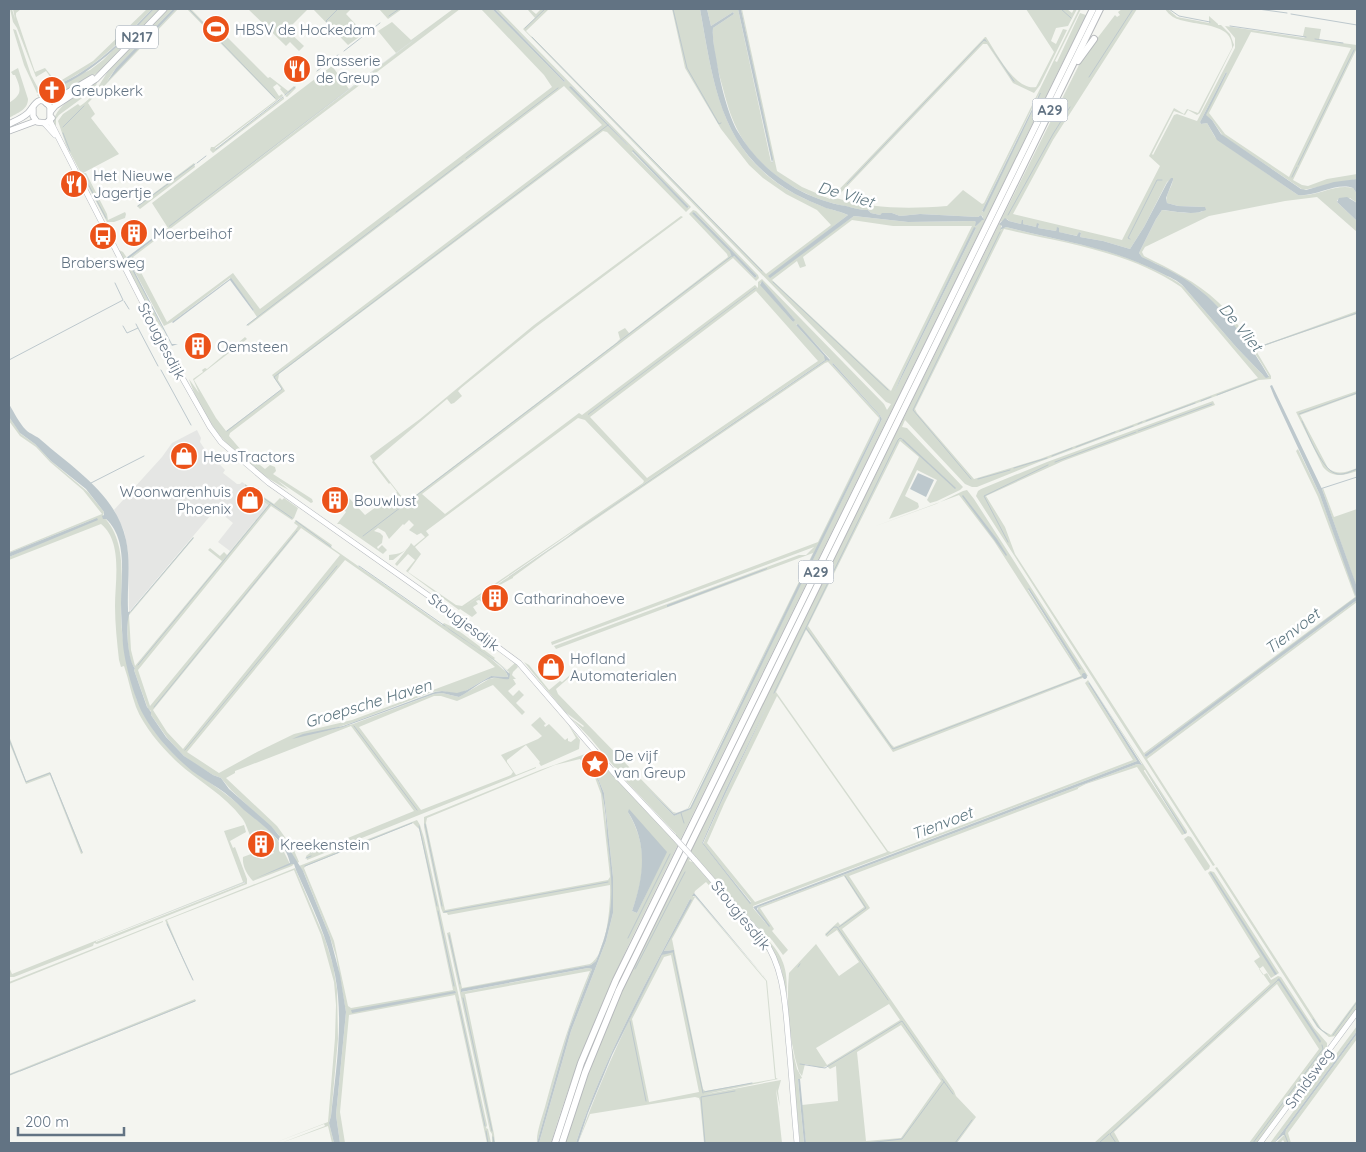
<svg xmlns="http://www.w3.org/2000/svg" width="1366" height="1152" viewBox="0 0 1366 1152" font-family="Quicksand,sans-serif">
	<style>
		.built { fill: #e5e6e4 }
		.green { fill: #d5dcd1; fill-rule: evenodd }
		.water { fill: #bdc8cd }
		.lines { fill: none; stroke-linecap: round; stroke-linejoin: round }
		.stream { stroke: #bdc8cd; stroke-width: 1 }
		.canal { stroke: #bdc8cd; stroke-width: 4 }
		.secondary-casing { stroke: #b6babf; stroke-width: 6 }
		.primary-casing { stroke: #b6babe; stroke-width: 7 }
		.highway-casing { stroke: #b6b9bc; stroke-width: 8 }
		.secondary { stroke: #fff; stroke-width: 5 }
		.primary { stroke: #fff; stroke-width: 5.5 }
		.highway { stroke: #fff; stroke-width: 6 }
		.secondary-bridge-casing { stroke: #b6babf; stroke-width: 6; stroke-linecap: butt }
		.secondary-bridge { stroke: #fff; stroke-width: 5 }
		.labels { text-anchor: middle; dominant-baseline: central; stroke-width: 5; stroke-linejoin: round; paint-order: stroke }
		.shield { fill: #fff; stroke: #919da8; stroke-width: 1 }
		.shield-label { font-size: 14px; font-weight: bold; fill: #627383 }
		.poi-label { font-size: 15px; fill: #627383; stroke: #fff; text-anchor: start }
		.street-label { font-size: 15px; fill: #627383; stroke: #fff }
		.water-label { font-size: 16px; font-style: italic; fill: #5d7680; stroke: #fff }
	</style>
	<rect width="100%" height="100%" fill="#f4f5f0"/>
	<polygon class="built" points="197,430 201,438 200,442 204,448 225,470 223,473 237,484 240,484 242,482 245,484 245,487 268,505 230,551 218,542 233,523 216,509 129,612 128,551 124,531 114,510 162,457 172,443"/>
	<g class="green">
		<path d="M 10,9 L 12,9 L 15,19 L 13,9 L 21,9 L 16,13 L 16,16 L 35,72 L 45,68 L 57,83 L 93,61 L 147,9 L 152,9 C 123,38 101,63 64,82 L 90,70 L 103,60 L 154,9 L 161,9 L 101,70 L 90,78 L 47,101 L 41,99 L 37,95 L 41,93 L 48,98 L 56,89 L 52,84 L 54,82 L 46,71 L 36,77 L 17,28 L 13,22 Z"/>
		<path d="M 167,9 L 173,9 L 116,68 L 107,81 L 176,9 L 178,9 L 88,103 L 95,114 L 91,118 L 119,154 L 83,173 L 86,173 L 107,214 L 108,220 L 125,212 L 126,214 L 125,218 L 114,222 L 107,222 L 66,145 L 58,121 L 63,114 L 78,104 L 80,106 C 97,96 102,77 114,63 C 131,44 149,27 167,9 Z"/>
		<polygon points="187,9 191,9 222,41 227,37 268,78 270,77 288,91 294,86 296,88 287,97 285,96 295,87 285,95 280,89 281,88 277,84 273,87 279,96 282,94 283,96 215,148 216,149 284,97 284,99 213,153 210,150 211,147 214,147 276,100"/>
		<polygon points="248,9 308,9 287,30 304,46 299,51 290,42 286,46"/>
		<polygon points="313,9 351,9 346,14 361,30 363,29 366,32 348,45"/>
		<polygon points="379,9 402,9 388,19"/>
		<path d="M 453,9 L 460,9 L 133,257 L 167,322 L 233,273 L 260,309 L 552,87 L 544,75 L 481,9 L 492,9 L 564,82 L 565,81 L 495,9 L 498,9 L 691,207 L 686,212 L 607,132 L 603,131 L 279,374 L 278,380 L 285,391 L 230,433 L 229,436 L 241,450 L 265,469 L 270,465 L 275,467 L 276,471 L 273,474 L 312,499 L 313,502 L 311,503 L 277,480 L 289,490 C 243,468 205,428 189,379 L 199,393 L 193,379 L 203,372 L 202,370 L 205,368 L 207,369 L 245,337 L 247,339 L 194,380 L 216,418 L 226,431 L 282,389 L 272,375 L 602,125 L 564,86 L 248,326 L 247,325 L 257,317 L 253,311 L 254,310 L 230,278 L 172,322 L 164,326 L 128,259 L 168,228 L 152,203 L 332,66 L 349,89 L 170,227 L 428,29 L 396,53 L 378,31 L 392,22 L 411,40 ZM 571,86 L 628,145 L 627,145 L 570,87 ZM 633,151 L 689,207 L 688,208 L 632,152 Z"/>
		<path d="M 530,9 L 536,14 L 541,9 L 549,9 L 526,31 L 766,274 L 831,225 L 817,210 L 786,194 L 763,178 L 749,165 L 721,129 L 685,68 L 672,9 L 700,9 C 713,81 720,149 788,190 C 798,196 809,201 819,205 C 828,209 839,211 848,215 L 768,277 L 854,216 L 908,222 L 974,221 L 976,222 L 976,226 L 983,217 L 981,215 L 978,217 L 920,214 L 900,216 L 892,213 L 883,213 L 880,215 L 871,213 L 868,210 C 860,210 853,208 845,206 C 802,198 757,170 737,129 C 730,115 726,100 722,85 C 717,67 712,47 713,28 L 734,14 L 733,12 L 711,26 L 707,9 L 738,9 L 771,162 L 773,162 L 741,9 L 742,9 L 777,171 L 802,187 L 830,199 L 985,37 L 986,37 C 996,52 1015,91 1036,87 L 1054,52 L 1026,9 L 1067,9 L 1072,13 L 1074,9 L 1077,9 L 1068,26 L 1056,28 L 1051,41 L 1056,44 L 1063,29 L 1067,30 L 1040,85 L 1034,93 L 1013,83 L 987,44 L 983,44 L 836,198 C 872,209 910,209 947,206 L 963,190 L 982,204 L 984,203 L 1079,9 L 1081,9 L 1055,61 L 1057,62 L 1080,13 L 1086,15 L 630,942 C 599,1008 572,1073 551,1143 L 539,1143 L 571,1031 L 606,941 L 613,913 L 613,877 L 604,793 L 597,776 L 582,759 L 597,777 L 603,795 L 612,878 L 612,902 L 610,923 L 596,961 L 591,965 L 461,990 L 462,992 L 588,968 L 592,969 L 569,1029 L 537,1143 C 536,1132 543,1115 546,1103 C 558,1058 572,1014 590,971 L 465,994 L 494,1134 L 495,1143 L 492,1143 L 492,1134 L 490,1131 L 447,933 L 450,932 L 462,988 L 590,964 C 607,955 611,903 610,885 L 448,915 L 447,913 L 443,913 L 441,908 L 424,827 L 424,817 L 540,770 L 588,753 L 593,755 L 674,839 L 676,834 L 626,781 L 591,739 L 571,718 L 583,727 L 584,726 L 565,712 L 524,662 L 529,665 L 549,690 L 560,681 L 562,682 L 577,669 L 578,670 L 556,689 L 558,694 L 673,812 L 677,813 L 688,808 L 813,553 L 556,649 L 554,646 L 799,555 L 806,555 L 814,547 L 552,645 L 551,642 L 818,542 L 879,418 L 828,362 L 825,363 L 546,553 L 513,577 L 513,578 C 505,582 498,586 489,592 L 493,597 L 483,603 L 479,600 L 476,601 L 478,604 L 473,607 L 477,613 L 472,617 L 460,609 L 459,610 L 406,571 L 415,560 L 408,554 L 397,566 L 395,564 L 407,549 L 393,560 L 389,560 L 389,555 C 399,554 407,552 411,543 L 414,546 L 425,537 L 421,533 L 417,535 L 409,530 L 414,525 L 409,520 L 404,525 L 403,524 L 389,539 L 385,532 L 378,528 L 374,531 L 380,533 L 383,536 L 382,543 L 377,547 L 378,549 L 382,545 L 387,550 L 383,554 L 340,524 L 337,524 L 346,512 L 343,509 L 346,500 L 349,498 L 365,515 L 387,499 L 393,502 L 397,499 L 394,495 L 397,492 L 390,483 L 389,484 L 372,462 L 373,461 L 370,456 L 420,419 L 534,325 L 681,216 L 683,217 L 536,327 L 461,388 L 458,391 L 462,396 L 454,403 L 451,404 L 447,399 L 374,461 L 405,501 L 408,501 L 616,343 L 620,339 L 618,332 L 625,328 L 629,333 L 728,257 L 727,254 L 689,214 L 693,210 L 696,211 L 758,275 L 759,278 L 756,281 L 733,258 L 422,494 L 445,514 L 579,413 L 582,415 L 755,285 L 758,288 L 758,282 L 762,279 L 884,404 L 887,410 L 891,404 L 886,402 L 523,29 L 535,18 L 528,10 ZM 1039,94 L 1034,108 L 983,212 L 982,211 ZM 694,212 L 757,276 L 755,278 L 734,256 L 732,256 L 731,253 L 693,213 ZM 852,220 L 893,226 L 972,226 L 891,391 L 772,280 L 797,261 L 800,268 L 806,266 L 803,257 ZM 974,228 L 976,228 L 894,393 L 902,374 ZM 762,282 L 794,319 L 793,322 L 760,284 ZM 756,291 L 818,361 L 647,478 L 590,417 ZM 797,324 L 830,359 L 829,361 L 828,359 L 614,504 L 825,360 L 825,357 L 796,325 ZM 833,363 L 879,414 L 882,419 L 690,809 L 674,816 L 644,785 L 674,814 L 689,808 L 880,420 L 879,415 L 832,364 ZM 578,418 L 585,420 L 644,481 L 643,483 L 462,606 L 456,605 L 408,572 L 421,554 L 415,547 L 429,535 L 426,531 ZM 578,528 L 566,538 L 464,607 ZM 580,759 L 594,775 L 601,794 L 610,877 L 608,880 L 445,910 L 426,823 L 427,818 L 555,765 ZM 628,812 L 666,852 L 637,913 L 632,911 C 645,875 648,846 628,812 Z"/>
		<path d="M 1122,9 L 1137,9 L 1053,140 L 1013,214 L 1122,240 L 1160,166 L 1149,156 L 1174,108 L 1184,114 L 1187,109 L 1198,113 L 1232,48 C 1234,20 1190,27 1173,17 C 1170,15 1167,12 1165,9 L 1168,9 L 1177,17 L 1209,23 L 1209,16 L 1218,24 L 1218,25 L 1221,25 L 1230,34 L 1234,45 L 1200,113 L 1197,115 L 1188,110 L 1185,115 L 1174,111 L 1152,154 L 1153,155 L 1174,115 L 1177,114 L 1197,121 L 1235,48 L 1235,38 L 1225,26 L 1305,38 L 1303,36 L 1305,27 L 1321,29 L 1319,40 L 1357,45 L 1357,48 L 1293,180 L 1302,185 L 1308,186 L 1327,179 L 1357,174 L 1357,179 L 1303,190 L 1223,136 L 1212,120 L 1205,115 L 1227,73 L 1226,72 L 1200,122 L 1201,124 L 1207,123 L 1215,137 L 1221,142 L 1298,195 C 1316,197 1336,183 1353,188 L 1357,194 L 1357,203 L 1350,198 L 1337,200 L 1337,202 L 1357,221 L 1357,232 L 1317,197 L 1285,201 L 1209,216 L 1145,247 L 1142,252 L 1144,256 C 1170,269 1197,282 1218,302 C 1232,315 1243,332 1255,348 L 1357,311 L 1357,314 L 1255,349 L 1271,376 L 1271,379 L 1259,380 L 1039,462 L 977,487 L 972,487 L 965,484 L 905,420 L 902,427 L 907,428 L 963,487 L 960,490 L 937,501 L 930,503 L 927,500 L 937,480 L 917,470 L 905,496 L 918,503 L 919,507 L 917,509 L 889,519 L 919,457 L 900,441 L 808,626 L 891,744 L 894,747 L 1081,676 L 994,541 L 959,495 L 873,527 L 936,504 L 963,491 L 967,490 L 974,499 L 1088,676 L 893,752 L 807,631 L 806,630 L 776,692 L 888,851 L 891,852 L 1133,760 L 1085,683 L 1088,680 L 1187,831 L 1187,833 L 1182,835 L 1137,767 L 1086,784 L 1078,788 L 1078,789 L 849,876 L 870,908 L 842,929 L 954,1091 L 956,1096 L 976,1117 L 957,1143 L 806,1143 L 802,1105 L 838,1101 L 836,1066 L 830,1069 L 827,1066 L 821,1068 L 805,1064 L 802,1076 L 799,1072 C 789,1040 786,1006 789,973 L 816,944 L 839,976 L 859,962 L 837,930 L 827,937 L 825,934 L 838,922 L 840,925 L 864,907 L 844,876 L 760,908 L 774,929 L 772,931 L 788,950 L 783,955 L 772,940 L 760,930 L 693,854 L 689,861 L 693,862 L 761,940 L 760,941 L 706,882 L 695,891 L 693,897 L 695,896 L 767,981 L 776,1078 L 778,1079 L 702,1095 L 781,1080 L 778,1091 L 780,1107 L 776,1089 L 782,1143 L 704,1143 L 700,1101 L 699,1098 L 695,1097 L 590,1114 L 578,1143 C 601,1077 630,1016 662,955 L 673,950 L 664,951 L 691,900 L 690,899 C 648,979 604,1057 576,1143 L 565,1143 L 589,1070 L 618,999 L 999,224 L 1001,224 L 1001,230 L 1003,228 L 1006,227 C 1058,241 1113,247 1161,273 C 1169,277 1177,281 1184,287 L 1237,348 L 1263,375 L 1269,376 C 1253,347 1223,308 1196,287 C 1180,275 1160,266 1142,257 L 1139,253 L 1156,219 L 1162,210 L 1185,213 L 1202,212 L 1205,207 L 1178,206 L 1167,203 C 1164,195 1173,187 1173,178 L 1167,182 L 1144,227 L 1130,249 L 1103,241 L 1080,237 L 1081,233 L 1079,232 L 1078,236 L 1058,232 L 1057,228 L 1056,231 L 1038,228 L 1039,224 L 1036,227 L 1023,224 L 1023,221 L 1021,224 L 1009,221 L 1007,219 L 1000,222 L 1079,65 L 1086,53 L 1115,15 L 1117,17 L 1120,15 L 1118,12 ZM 1251,32 L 1351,48 L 1289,177 L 1225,134 L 1209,113 ZM 1004,229 C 1064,243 1128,251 1181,287 L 1258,378 L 1040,459 L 974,479 L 917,413 L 915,409 ZM 1029,589 L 1080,669 L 1079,670 L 1028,590 ZM 1089,682 L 1142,764 L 1141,765 L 1137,764 L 758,907 L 758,911 L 769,927 L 753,908 L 753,906 L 1137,761 L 1088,683 ZM 774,691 L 721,803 L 703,844 L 751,902 L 750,903 L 702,843 L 724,793 ZM 777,696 L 887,852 L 755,902 L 707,843 L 724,804 ZM 1144,770 L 1145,770 L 1185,834 L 1144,771 ZM 695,897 L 766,981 L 775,1079 L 705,1091 L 703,1089 L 672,939 ZM 671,955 L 699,1092 L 649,1102 L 632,1019 L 664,957 ZM 889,1004 L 900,1020 L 827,1065 L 816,1048 ZM 901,1025 L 941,1081 L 901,1138 L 866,1141 L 857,1052 Z"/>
		<polygon points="213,22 225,35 221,38 208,25"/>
		<polygon points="13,29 16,30 31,75 40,92 37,93 24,65"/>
		<path d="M 18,68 L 28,99 C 28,110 17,113 9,118 L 9,103 C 23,94 21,89 15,75 L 13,75 L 11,72 Z"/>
		<path d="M 97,81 L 96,87 L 93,90 L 59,115 L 56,119 L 56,125 L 54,126 C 51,106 83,92 97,81 Z"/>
		<polygon points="194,163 195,167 140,209 137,206"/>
		<polygon points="119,250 123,252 127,258 164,331 148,310"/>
		<path d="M 1357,391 L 1357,394 L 1300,415 L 1328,468 C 1338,476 1346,472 1357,468 L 1357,471 C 1345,475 1333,479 1323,467 L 1296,412 Z"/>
		<polygon points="1213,401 1215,405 1063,461 986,496 1005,527 1015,554 1144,753 1355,597 1318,497 1296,451 1298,449 1320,495 1355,592 1356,598 1144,755 1146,757 1357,600 1357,602 1147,759 1215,865 1213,866 976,496 978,491 981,489 1047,462"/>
		<path d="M 9,417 L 21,434 L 35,444 L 51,461 L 88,492 L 104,512 L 103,516 C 129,543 120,583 121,617 C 122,642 126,661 133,684 C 135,690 135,697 138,702 C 150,731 171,754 195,772 C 204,779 214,785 223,792 C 240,805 256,819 272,833 L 279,842 L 290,864 L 294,864 L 292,866 L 253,881 C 247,875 242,866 243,857 L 251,854 L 263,859 L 274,853 C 269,844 264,840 259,831 L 250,835 C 247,829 246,823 242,818 C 224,794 196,780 175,760 C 160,745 144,727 136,707 C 131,694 129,680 124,666 L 121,667 L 119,660 C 117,642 115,624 115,606 C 115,581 123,542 101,524 L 9,560 L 9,557 L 97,518 L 9,553 L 9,552 L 102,514 L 83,490 L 50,462 L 36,447 L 20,436 L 9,421 Z"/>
		<path d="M 245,484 L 274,504 L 280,498 L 282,500 L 284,498 L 298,508 L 294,518 L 292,520 L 271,506 L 138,670 L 150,706 L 296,529 L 298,526 L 294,523 L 296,520 L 332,545 L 331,547 L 442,625 L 444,623 C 461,630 478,646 495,658 L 494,659 L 507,670 L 515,663 L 518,667 L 513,672 L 512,675 L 516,679 L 513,679 L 516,684 L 508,691 L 513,696 L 519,690 L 524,695 L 516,703 L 525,712 L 522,715 L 493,685 L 457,701 L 441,696 L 434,696 L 359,727 L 421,810 L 511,775 L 513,772 L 501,755 L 538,739 L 542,736 L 531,725 L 540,717 L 546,724 L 544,725 L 545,727 L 549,724 L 565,740 L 568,738 L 568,741 L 571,742 L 576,738 L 568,724 L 580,740 L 579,749 L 541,766 L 539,763 L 540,762 L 526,745 L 507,760 L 507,762 L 516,775 L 536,767 L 536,768 L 307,860 L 306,856 L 310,853 L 304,842 L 293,848 L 299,862 L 297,863 L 278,834 L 231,790 L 221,778 L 213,775 L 195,764 L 184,756 L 168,739 L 151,715 L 151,711 L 148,709 L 134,670 L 135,668 C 126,660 128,629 127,616 L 193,537 L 194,538 L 129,615 L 131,650 L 135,666 L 222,561 L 208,550 L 210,548 L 220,556 L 224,552 L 227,555 L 268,505 L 245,487 ZM 301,528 L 340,555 L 183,749 L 167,732 L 153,710 ZM 345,560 L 486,659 L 495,667 L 352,720 L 294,734 L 257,752 L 219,773 L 187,752 ZM 488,656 L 509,672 L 508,679 L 499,677 L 489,679 L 459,697 L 442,693 L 434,694 L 353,724 L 326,731 L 354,722 L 432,692 L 442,691 L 457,694 L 467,690 L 491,676 L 508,677 L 506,672 ZM 351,726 L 414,811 L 311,853 L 305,841 L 292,847 L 277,826 L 226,778 L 235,773 L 235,771 Z"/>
		<polygon points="1323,488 1334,517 1357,509 1357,588 1322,489"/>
		<polygon points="9,736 26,781 50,772 83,853 81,854 50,775 26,784 9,742"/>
		<path d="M 417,820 L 420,825 L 424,838 L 487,1125 L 486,1128 L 488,1129 L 491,1143 L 487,1143 L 455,995 L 349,1015 L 340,1112 L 345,1143 L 340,1143 L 336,1115 L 346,1012 L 336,956 L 330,937 L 304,873 L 299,866 ZM 413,823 L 419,829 L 421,837 L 453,990 L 351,1008 L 348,1006 L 334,941 L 304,868 L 306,866 Z"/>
		<path d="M 244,825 L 246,832 L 230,841 L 233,848 L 235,847 L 247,879 L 247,884 L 97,944 L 94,943 L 93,946 L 14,977 L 9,977 L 9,967 L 12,974 L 243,882 L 224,831 ZM 245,882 L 245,883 L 96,942 L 96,941 Z"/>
		<polygon points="1188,836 1191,837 1210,866 1209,869 1205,871 1184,839"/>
		<polygon points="1217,867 1322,1030 1331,1035 1357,1000 1357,1009 1337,1036 1329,1037 1317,1027 1215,868"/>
		<polygon points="295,868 325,939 333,965 337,989 338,1039 331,1116 329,1123 334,1143 332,1143 328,1126 281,1143 325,1126 324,1124 274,1143 328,1122 335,1038 336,1005 334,982 321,935 294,870 167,920 193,982 165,920"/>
		<polygon points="1210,871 1214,872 1279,973 1271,978 1263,966 1259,969 1263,975 1267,973 1271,980 1278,976 1281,977 1314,1028 1327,1043 1327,1049 1258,1143 1249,1143 1319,1049 1277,984 1114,1132 1120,1143 1094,1143 1270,984 1254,961 1260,957 1208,873"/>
		<polygon points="163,921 163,922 9,984 9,982"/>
		<path d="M 769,941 C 786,960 787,972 787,996 L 781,968 Z"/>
		<polygon points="195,999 196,1001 9,1076 9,1074"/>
		<polygon points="1357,1026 1357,1031 1274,1143 1270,1143"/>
		<polygon points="1357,1034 1357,1039 1288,1133 1291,1143 1285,1143 1283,1140 1280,1143 1276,1143 1285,1134 1286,1130"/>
		<polygon points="790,1039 797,1069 802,1078 798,1080 804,1143 800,1143"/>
	</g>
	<g class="water">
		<path d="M 152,9 L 154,9 C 126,38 101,66 65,84 L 64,82 C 100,64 124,38 152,9 Z"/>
		<polygon points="173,9 176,9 88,102 107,82 116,68"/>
		<polygon points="454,9 169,227 169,226"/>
		<polygon points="492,9 495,9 565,81 564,82"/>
		<path d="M 700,9 L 707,9 L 711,26 L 733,12 L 734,14 L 713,28 C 712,40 715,51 717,63 C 720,82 728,115 738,132 C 761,171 802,199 846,206 C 853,208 860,210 868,210 L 871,213 L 880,215 L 882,213 L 892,213 L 900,216 L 920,214 L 978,217 L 981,215 L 984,220 L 982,220 L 976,226 L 975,226 L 976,222 L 974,221 L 908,222 L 854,216 L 770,278 L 768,276 L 848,215 C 842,212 833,210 826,208 C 816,204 805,199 795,194 C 720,152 714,86 700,9 Z"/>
		<polygon points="738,9 741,9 773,159 772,163"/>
		<polygon points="985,39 1015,82 1033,91 1013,81 987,42 983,40"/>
		<path d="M 1226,72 L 1227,73 L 1206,115 L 1212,120 L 1221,134 L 1301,189 L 1306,190 L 1334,182 L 1357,179 L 1357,194 L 1353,188 C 1336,182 1316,197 1298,195 L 1217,140 L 1207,123 L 1201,124 L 1200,122 Z"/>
		<polygon points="571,86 628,145 627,145 569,87"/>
		<polygon points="1040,93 1041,93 1034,108 984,212 982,211"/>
		<polygon points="633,150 689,207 687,208 632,151"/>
		<path d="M 1171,178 L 1173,178 L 1173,180 L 1166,198 L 1167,203 L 1178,206 L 1205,207 L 1206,210 C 1194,216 1175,211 1162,210 L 1156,219 L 1139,253 L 1142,257 C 1160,266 1180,274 1196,287 C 1226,310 1250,344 1269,377 L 1266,378 L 1263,375 L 1237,348 L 1184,287 C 1178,280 1169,277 1161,273 C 1111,247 1059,241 1006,227 L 1000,230 L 1002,226 L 999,224 L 1005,218 L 1009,221 L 1021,224 L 1022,220 L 1023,220 L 1023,224 L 1036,227 L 1037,223 L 1039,224 L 1038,228 L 1056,231 L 1057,227 L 1059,228 L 1059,232 L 1077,236 L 1079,232 L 1081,233 L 1080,237 L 1103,241 L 1130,249 L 1144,227 L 1167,183 Z"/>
		<polygon points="1347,197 1357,203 1357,221 1337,202 1339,198"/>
		<polygon points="694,212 757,276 755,278 734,256 732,257 730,252 692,213"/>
		<polygon points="974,227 976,228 894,393 902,374"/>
		<polygon points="166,228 167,229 128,259 172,344 178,344 172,346 126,258"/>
		<polygon points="231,278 254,310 253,311 230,280 173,323 172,322"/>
		<polygon points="762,281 795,320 793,322 760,285"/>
		<polygon points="755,288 756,288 588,415 588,414"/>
		<polygon points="798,324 830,360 829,361 827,360 465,607 825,360 824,356 796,325"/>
		<polygon points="833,363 879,414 882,419 691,809 674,816 644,785 674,814 690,808 815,550 880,420 879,415 832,364"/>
		<polygon points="1272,385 1322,489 1357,587 1357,600 1146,757 1144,755 1356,597 1320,495 1274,396 1270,386"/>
		<path d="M 9,404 C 14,412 19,423 26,430 C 30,434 37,436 41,440 C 74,469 116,494 126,540 C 131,562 127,586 128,609 L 128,612 L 131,611 C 124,619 128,662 135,668 L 134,670 L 147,707 L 151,712 L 151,715 L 166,737 L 184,756 L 213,775 L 221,778 L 229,789 L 271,826 L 286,844 L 303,871 L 330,937 L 340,975 L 346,1012 L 336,1115 L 340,1143 L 334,1143 L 329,1123 L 331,1116 C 336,1070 344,1021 335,975 C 328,938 311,904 296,870 L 294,864 L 292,864 L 254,879 L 290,863 C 285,840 262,825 244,810 C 236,802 227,794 218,788 C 209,782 200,777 192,771 C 173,755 155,736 143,714 C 134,697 125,664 123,645 C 122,631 121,617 121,603 C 121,576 128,539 106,519 L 103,519 L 102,516 L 104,515 L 104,512 L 86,489 L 51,461 L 35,444 L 20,433 L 9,417 Z"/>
		<polygon points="903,439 956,488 955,489 902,440"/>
		<polygon points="918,473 934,480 926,497 910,489"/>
		<polygon points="963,495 997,539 1007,555 1006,556 962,496"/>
		<polygon points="97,518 98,520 9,557 9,553"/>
		<polygon points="767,568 767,569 667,607 667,605"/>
		<polygon points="1029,588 1081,669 1079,670 1028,589"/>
		<path d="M 445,626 L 493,659 L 510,674 L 509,679 C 503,680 499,677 492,678 C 480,681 470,692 459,697 L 442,693 L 434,694 L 343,727 L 292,739 L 303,734 L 343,726 L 435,692 L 442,691 L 457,693 L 467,690 L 491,676 L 508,677 C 508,664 455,636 445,626 Z"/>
		<polygon points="1089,682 1142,765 1137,764 758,907 757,909 770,926 769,927 753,907 1137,761 1088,683"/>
		<polygon points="774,691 721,803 703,843 751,903 750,904 702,843 724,793"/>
		<path d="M 582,758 L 597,776 L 604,793 L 613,877 L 613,913 L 606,941 L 571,1031 L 539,1143 L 537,1143 L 569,1029 L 592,969 L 588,968 L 461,992 L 461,989 L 591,965 L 596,961 C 616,912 613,887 607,836 C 606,818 605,800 599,783 C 596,773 586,766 582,758 Z"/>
		<polygon points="1145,770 1186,833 1185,834"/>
		<path d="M 629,809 L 667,852 L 637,913 L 632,911 C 644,877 648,844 628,812 Z"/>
		<polygon points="1211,872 1277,974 1275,975 1210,873"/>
		<polygon points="245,882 246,882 96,941"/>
		<polygon points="694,893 767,980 695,896 692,896"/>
		<path d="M 690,899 L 692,900 L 664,951 L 674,950 L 674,952 L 662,955 L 612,1055 L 588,1113 L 578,1143 L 576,1143 C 604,1057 648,979 690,899 Z"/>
		<polygon points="1279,978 1321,1041 1320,1043 1279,981 1277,980"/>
		<polygon points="455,991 456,993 352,1013 351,1010"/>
		<polygon points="1357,1031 1357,1034 1286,1130 1285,1135 1283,1135 1274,1143"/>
		<polygon points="798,1079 800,1079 806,1143 804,1143"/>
	</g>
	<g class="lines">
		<g class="stream">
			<polyline points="189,9 275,98"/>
			<polyline points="673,9 687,68 719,124 721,123"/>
			<polyline points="1061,9 1071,18"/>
			<polyline points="1169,9 1179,16 1210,22"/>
			<polyline points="1258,9 1287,13"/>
			<polyline points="1291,14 1357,25"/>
			<polyline points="389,16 399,9"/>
			<polyline points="1230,26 1306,37"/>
			<polyline points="525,28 545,9"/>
			<polyline points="334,30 326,21 338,9"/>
			<polyline points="532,37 762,271"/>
			<polyline points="1315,39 1343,43"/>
			<polyline points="344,51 380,23"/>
			<polyline points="317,71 338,55"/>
			<polyline points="1089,77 1133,9"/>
			<polyline points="285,95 295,87"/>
			<polyline points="63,127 84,106"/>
			<polyline points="63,133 70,151"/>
			<polyline points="216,149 283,97"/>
			<polyline points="466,158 558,88"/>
			<polyline points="197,163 206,156"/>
			<polyline points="1298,165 1354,50"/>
			<polyline points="1292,177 1297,167"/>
			<polyline points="86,180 106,218"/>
			<polyline points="847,184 984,40"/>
			<polyline points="138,206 195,164"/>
			<polyline points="396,212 463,161"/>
			<polyline points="1008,215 1053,134 1070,107"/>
			<polyline points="1130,239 1128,238 1157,180 1162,180"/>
			<polyline points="773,282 888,390"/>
			<polyline points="124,301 129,309"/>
			<polyline points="247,325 389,217"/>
			<polyline points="123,326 127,333 138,328 136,324"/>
			<polyline points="138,328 158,366"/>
			<polyline points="1259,347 1357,313"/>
			<polyline points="9,360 123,300 115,283"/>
			<polyline points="161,370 191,425"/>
			<polyline points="1217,395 1256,380"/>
			<polyline points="1201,401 1211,397"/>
			<polyline points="1299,414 1357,393"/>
			<polyline points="1146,421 1195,403"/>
			<path d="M 1302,421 C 1308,434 1323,473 1338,474 C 1345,475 1351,471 1357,469"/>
			<polyline points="1138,424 1142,422"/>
			<polyline points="227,431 282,389 274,377 608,125"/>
			<polyline points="1120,431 1133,426"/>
			<polyline points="1138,431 1212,404"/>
			<polyline points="1076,447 1115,432"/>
			<polyline points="1052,456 1072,448"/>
			<polyline points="1055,462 1136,432"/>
			<polyline points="1014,468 1047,458"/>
			<polyline points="971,479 913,410 1000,232"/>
			<polyline points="978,479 1010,470"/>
			<polyline points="91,483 144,456"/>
			<polyline points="246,486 292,518"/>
			<polyline points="1320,489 1357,477"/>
			<polyline points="296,521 331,547"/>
			<polyline points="363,536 733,255"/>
			<polyline points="1008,542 984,496 1048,465"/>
			<polyline points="359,566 445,626"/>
			<polyline points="131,611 193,538"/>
			<polyline points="806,628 893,749 1084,676"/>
			<polyline points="138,665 270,504"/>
			<polyline points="774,693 898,440 900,438 902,439"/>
			<polyline points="154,707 297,531"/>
			<polyline points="354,726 417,810"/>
			<polyline points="9,739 26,782 50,773 82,852"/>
			<polyline points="185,750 337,566"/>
			<polyline points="681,813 684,823"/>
			<polyline points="425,824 442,906"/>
			<polyline points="419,826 437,906"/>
			<polyline points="306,858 311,856"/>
			<polyline points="305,866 412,823"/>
			<polyline points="438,911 454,986"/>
			<polyline points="444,912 608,882"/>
			<polyline points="167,924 193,980"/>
			<polyline points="839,927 866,908 845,876"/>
			<polyline points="449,935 460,984"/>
			<polyline points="826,935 834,927 837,927 888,1000"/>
			<polyline points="628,938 670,854"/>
			<polyline points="673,951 703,1093"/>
			<polyline points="798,967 800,964"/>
			<polyline points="635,969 685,872"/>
			<polyline points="463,998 492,1131"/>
			<polyline points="458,1001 485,1126"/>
			<polyline points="1313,1019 1319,1028 1327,1034"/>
			<polyline points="630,1021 646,1101"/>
			<polyline points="1333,1035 1357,1002"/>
			<polyline points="800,1064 825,1068 902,1021 938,1073"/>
			<polyline points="20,1071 195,1001"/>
			<polyline points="9,1075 19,1071"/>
			<polyline points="942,1079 953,1094"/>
			<polyline points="704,1092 752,1083"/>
			<polyline points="486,1131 488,1143"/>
			<polyline points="1285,1135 1288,1143"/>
			<polyline points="493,1137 494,1143"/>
			<polyline points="705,1143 701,1097 735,1091"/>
			<polyline points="867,1143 902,1139 944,1082"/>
			<polyline points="955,1143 972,1120"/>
			<polyline points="1099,1143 1109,1134"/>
			<polyline points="1116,1143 1110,1134 1278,980"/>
			<polyline points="1253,1143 1323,1049 1322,1045"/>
		</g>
		<polyline class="canal" points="1084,675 1085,677"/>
		<g class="secondary-casing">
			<g id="secondary">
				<polyline points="50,121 170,356 210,427 221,442 269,483 429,596 519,663 615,774 674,837"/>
				<polyline points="45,124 55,135"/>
				<path d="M 694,859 L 762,937 C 786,969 785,1009 789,1047 C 792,1079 794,1111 797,1143"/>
				<polyline points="1260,1143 1357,1012"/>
			</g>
		</g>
		<g class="primary-casing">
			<g id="primary">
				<polyline points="46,103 60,97 92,78"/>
				<polyline points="33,109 33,116 37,122 46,123 52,118"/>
				<polyline points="51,111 55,106 96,79 164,9"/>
				<path d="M 9,124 C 15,121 23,118 28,113 C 34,107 38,92 50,107 L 50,121"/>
				<polyline points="9,131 36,121"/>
			</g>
		</g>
		<g class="highway-casing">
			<g id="highway">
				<polyline points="1078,61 1094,39"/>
				<polyline points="555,1143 581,1063 616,980 1093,9"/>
				<polyline points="562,1143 585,1073 619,990 1100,9"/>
			</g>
		</g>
		<use href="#secondary" class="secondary"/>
		<use href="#primary" class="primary"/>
		<use href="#highway" class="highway"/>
		<g class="secondary-bridge-casing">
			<polyline id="secondary-bridge" points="674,837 694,859"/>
		</g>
		<use href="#secondary-bridge" class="secondary-bridge"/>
	</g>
	<defs>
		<g id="stadium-disc" transform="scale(1.4375)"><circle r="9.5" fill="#eb5219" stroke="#fff"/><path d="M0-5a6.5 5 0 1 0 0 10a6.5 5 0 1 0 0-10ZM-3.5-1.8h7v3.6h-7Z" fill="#fff"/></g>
		<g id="restaurant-disc" transform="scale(1.4375)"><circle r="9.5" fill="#eb5219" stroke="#fff"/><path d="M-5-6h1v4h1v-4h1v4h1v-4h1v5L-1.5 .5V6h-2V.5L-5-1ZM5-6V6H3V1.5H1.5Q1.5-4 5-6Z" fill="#fff"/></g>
		<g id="church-disc" transform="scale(1.4375)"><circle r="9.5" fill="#eb5219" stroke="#fff"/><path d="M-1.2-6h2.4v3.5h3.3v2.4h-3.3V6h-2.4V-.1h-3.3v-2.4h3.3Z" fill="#fff"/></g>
		<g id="building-disc" transform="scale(1.4375)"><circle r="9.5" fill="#eb5219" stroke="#fff"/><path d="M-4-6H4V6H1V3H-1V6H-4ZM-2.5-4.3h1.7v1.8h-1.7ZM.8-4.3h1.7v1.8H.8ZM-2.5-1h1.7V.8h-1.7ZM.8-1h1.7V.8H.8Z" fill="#fff"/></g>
		<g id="bus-disc" transform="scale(1.4375)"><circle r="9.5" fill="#eb5219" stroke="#fff"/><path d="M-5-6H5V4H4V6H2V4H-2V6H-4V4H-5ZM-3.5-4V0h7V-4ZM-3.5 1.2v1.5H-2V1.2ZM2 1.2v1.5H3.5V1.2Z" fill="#fff"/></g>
		<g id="shop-disc" transform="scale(1.4375)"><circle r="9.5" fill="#eb5219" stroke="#fff"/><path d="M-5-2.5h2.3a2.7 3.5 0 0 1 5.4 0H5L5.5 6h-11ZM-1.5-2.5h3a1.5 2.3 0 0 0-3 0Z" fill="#fff"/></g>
		<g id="sight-disc" transform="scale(1.4375)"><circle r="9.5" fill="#eb5219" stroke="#fff"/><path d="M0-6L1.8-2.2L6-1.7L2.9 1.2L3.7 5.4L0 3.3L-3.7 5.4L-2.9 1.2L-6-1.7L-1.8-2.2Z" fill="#fff"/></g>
	</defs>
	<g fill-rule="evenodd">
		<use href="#stadium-disc" x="216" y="29"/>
		<use href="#restaurant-disc" x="297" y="69"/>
		<use href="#church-disc" x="52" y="90"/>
		<use href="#restaurant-disc" x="74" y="184"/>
		<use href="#building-disc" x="134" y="233"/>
		<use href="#bus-disc" x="103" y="236"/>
		<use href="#building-disc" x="198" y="346"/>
		<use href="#shop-disc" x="184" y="456"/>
		<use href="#shop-disc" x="250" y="500"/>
		<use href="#building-disc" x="335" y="500"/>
		<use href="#building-disc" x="495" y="598"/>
		<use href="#shop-disc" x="551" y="667"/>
		<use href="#sight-disc" x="595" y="764"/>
		<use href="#building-disc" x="261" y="844"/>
	</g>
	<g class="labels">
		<g class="shield">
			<rect x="116" y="25.5" width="42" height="23" rx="4"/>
			<rect x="1032.5" y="98.5" width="35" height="23" rx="4"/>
			<rect x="798.5" y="560.5" width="35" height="23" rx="4"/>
		</g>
		<g class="shield-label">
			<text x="137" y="37">N217</text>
			<text x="1050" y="110">A29</text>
			<text x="816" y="572">A29</text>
		</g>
		<g class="poi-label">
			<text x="235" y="29">HBSV de Hockedam</text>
			<text x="316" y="60">Brasserie<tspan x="316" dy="17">de Greup</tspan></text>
			<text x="71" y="90">Greupkerk</text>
			<text x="93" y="175">Het Nieuwe<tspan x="93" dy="17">Jagertje</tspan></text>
			<text x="153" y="233">Moerbeihof</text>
			<text x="103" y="262" text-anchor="middle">Brabersweg</text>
			<text x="217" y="346">Oemsteen</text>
			<text x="203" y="456">HeusTractors</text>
			<text x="231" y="491" text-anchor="end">Woonwarenhuis<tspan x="231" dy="17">Phoenix</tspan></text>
			<text x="354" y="500">Bouwlust</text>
			<text x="514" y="598">Catharinahoeve</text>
			<text x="570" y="658">Hofland<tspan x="570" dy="17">Automaterialen</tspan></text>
			<text x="614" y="755">De vijf<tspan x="614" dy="17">van Greup</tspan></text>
			<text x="280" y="844">Kreekenstein</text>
		</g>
		<g class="street-label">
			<text transform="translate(162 341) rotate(62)">Stougjesdijk</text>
			<text transform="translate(464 622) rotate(37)">Stougjesdijk</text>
			<text transform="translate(741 915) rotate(51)">Stougjesdijk</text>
			<text transform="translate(1309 1078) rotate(-54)">Smidsweg</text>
		</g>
		<g class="water-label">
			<text transform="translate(846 194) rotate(16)">De Vliet</text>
			<text transform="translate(1241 327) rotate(50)">De Vliet</text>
			<text transform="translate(1292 631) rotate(-37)">Tienvoet</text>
			<text transform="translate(368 703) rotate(-17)">Groepsche Haven</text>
			<text transform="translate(942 823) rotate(-21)">Tienvoet</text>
		</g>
	</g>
	<rect width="1366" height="1152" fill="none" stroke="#627383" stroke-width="20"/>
	<path d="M18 1127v8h106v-8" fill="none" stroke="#627383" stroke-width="2.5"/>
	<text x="25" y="1127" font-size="15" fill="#627383" stroke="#ffffff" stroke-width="4" paint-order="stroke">200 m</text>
</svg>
